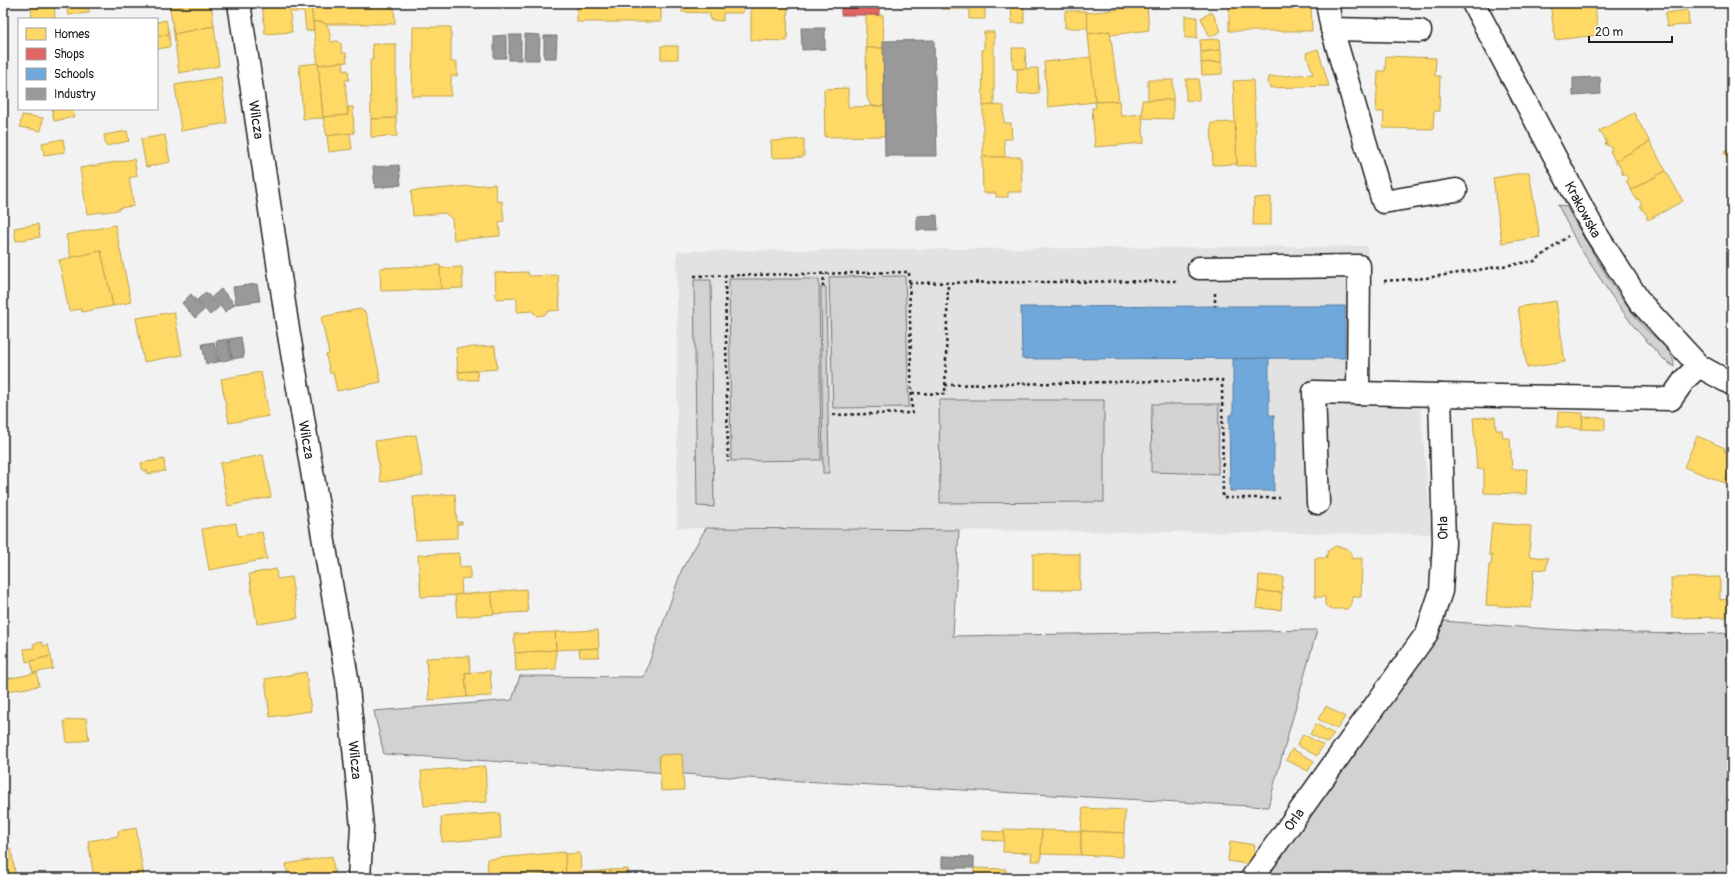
<svg xmlns="http://www.w3.org/2000/svg" width="1735" height="881" viewBox="0 0 1735 881" font-family="Pangolin,sans-serif">
	<style>
		.built { fill: #e2e2e2 }
		.green { fill: #d2d2d2; stroke: #777 }
		.homes { fill: #ffd966; stroke: #bba050 }
		.shops { fill: #e06666; stroke: #a55050 }
		.schools { fill: #6fa8dc; stroke: #567ea2 }
		.industry { fill: #999; stroke: #747474 }
		.lines { fill: none; stroke-linecap: round; stroke-linejoin: round }
		.minor-casing { stroke: #1c1c1c; stroke-width: 25 }
		.path { stroke: #1c1c1c; stroke-width: 2.5; stroke-dasharray: 3 3; stroke-linecap: butt }
		.minor { stroke: #fff; stroke-width: 22 }
		.labels { text-anchor: middle; dominant-baseline: central; stroke-width: 4; stroke-linejoin: round; paint-order: stroke }
		.street-label { font-size: 14px; fill: #1c1c1c; stroke: #fff }
	</style>
	<rect width="100%" height="100%" fill="#f2f2f2"/>
	<filter id="ink" filterUnits="userSpaceOnUse"><feTurbulence type="fractalNoise" baseFrequency=".025" numOctaves="2"/><feDisplacementMap in="SourceGraphic" scale="8" xChannelSelector="R" yChannelSelector="G"/><feConvolveMatrix kernelMatrix="1 2 1 2 8 2 1 2 1" color-interpolation-filters="sRGB"/></filter>
	<g filter="url(#ink)">
		<polygon class="built" points="1367,246 1369,380 1418,383 1432,534 677,528 677,251"/>
		<g class="green">
			<path d="M 1558,205 L 1566,206 C 1589,247 1612,288 1642,325 C 1652,337 1675,349 1674,367 L 1661,357 L 1635,328 L 1611,295 L 1578,245 Z"/>
			<polygon points="905,276 909,407 833,408 829,277"/>
			<polygon points="819,279 821,460 731,461 729,279"/>
			<polygon points="694,280 711,280 714,507 697,506"/>
			<polygon points="821,287 826,287 829,473 823,473"/>
			<polygon points="939,400 1104,400 1104,502 940,503"/>
			<polygon points="1152,404 1219,404 1218,474 1151,472"/>
			<polygon points="706,528 959,530 953,636 1317,630 1268,807 729,777 384,754 374,711 512,700 520,676 644,677 682,569"/>
			<path d="M 1444,621 C 1540,629 1636,636 1732,633 L 1732,878 L 1264,878 Z"/>
		</g>
		<g class="homes">
			<polygon points="31,3 54,3 55,18 32,19"/>
			<polygon points="67,3 88,3 89,13 68,15"/>
			<polygon points="169,3 211,3 214,26 174,34"/>
			<polygon points="262,3 311,3 314,30 306,31 304,12 290,12 292,32 265,34"/>
			<polygon points="311,3 394,3 395,24 326,24 322,22 313,22"/>
			<rect x="577" y="3" width="84" height="19"/>
			<polygon points="683,3 743,3 743,13 723,13 723,21 710,20 710,13 682,12"/>
			<polygon points="751,3 788,3 787,41 751,40"/>
			<polygon points="941,3 985,3 985,19 969,19 969,9 941,9"/>
			<polygon points="1011,3 1024,3 1024,23 1012,23"/>
			<polygon points="1229,3 1311,3 1312,31 1229,31"/>
			<polygon points="1550,3 1595,3 1598,35 1555,40"/>
			<polygon points="1147,6 1149,30 1111,35 1110,31 1088,34 1086,13"/>
			<polygon points="1688,10 1689,24 1667,27 1665,13"/>
			<polygon points="1065,11 1086,11 1088,28 1065,28"/>
			<polygon points="1212,12 1221,31 1210,37 1201,18"/>
			<polygon points="866,15 883,15 884,48 866,48"/>
			<polygon points="1185,16 1197,17 1197,38 1185,38"/>
			<polygon points="166,20 169,34 157,37 157,22"/>
			<polygon points="313,22 322,22 326,24 329,29 331,42 338,41 341,44 342,53 346,53 347,62 318,65"/>
			<polygon points="214,26 219,66 179,73 174,34"/>
			<polygon points="413,27 451,27 451,62 457,62 457,76 451,76 451,96 412,96"/>
			<polygon points="1110,31 1119,101 1095,102 1088,34"/>
			<polygon points="984,32 994,32 994,105 983,106 982,50 984,50"/>
			<polygon points="169,34 170,47 157,49 157,37"/>
			<polygon points="1220,39 1221,50 1201,52 1200,40"/>
			<polygon points="372,44 396,44 396,118 371,119 370,60 373,60"/>
			<rect x="661" y="46" width="17" height="13"/>
			<polygon points="866,48 884,48 884,106 871,106 867,97"/>
			<polygon points="1012,48 1025,48 1026,68 1013,69"/>
			<polygon points="1318,49 1329,86 1270,88 1268,83 1269,77 1313,74 1306,53"/>
			<polygon points="1221,50 1222,62 1201,63 1201,52"/>
			<polygon points="1386,56 1436,58 1435,76 1440,76 1439,111 1434,111 1433,129 1383,128 1384,112 1376,112 1378,71 1385,71"/>
			<polygon points="1091,57 1095,102 1048,107 1044,62"/>
			<polygon points="343,62 344,71 348,70 349,80 345,80 348,115 323,117 318,65"/>
			<polygon points="1222,62 1222,74 1202,75 1201,63"/>
			<polygon points="318,63 323,118 303,119 299,65"/>
			<polygon points="1038,68 1039,93 1018,94 1017,69"/>
			<polygon points="221,77 227,123 181,131 175,85"/>
			<polygon points="1186,79 1199,79 1199,101 1186,100"/>
			<rect x="1148" y="80" width="25" height="20"/>
			<polygon points="1253,80 1257,165 1237,166 1233,81"/>
			<polygon points="848,88 848,107 884,106 885,136 825,137 824,89"/>
			<polygon points="1142,100 1173,100 1173,119 1142,118"/>
			<polygon points="1119,101 1121,116 1142,114 1144,143 1095,147 1092,108 1096,108 1095,102"/>
			<polygon points="994,105 1004,106 1004,123 1011,123 1012,139 1004,139 1005,157 983,157 983,106"/>
			<polygon points="348,107 353,107 354,133 327,136 323,117 348,115"/>
			<polygon points="52,109 73,109 74,117 54,121"/>
			<polygon points="1634,113 1650,142 1615,161 1610,151 1612,150 1609,145 1607,146 1605,143 1607,143 1602,133 1600,134 1599,131"/>
			<polygon points="22,115 43,118 41,131 20,127"/>
			<polygon points="396,118 397,136 371,137 371,119"/>
			<polygon points="1235,122 1237,164 1213,165 1211,123"/>
			<polygon points="127,131 129,141 106,146 104,135"/>
			<polygon points="350,133 352,149 329,152 327,136"/>
			<polygon points="165,135 170,162 146,167 141,139"/>
			<polygon points="63,139 65,152 44,155 42,143"/>
			<polygon points="804,139 804,157 772,158 771,141"/>
			<polygon points="1650,142 1666,171 1631,190 1626,181 1628,179 1625,174 1623,175 1618,162 1616,164 1615,161"/>
			<polygon points="1732,149 1732,169 1724,152"/>
			<polygon points="982,157 1021,157 1022,192 1008,192 1008,197 996,197 996,193 983,193"/>
			<polygon points="134,159 137,176 129,178 134,206 119,208 119,210 87,214 80,168"/>
			<polygon points="1666,171 1683,201 1648,220 1646,218 1648,217 1640,206 1642,205 1639,199 1637,200 1631,190"/>
			<polygon points="1529,172 1540,237 1502,243 1493,178"/>
			<polygon points="495,184 497,202 502,201 504,221 499,222 500,236 454,240 452,219 445,213 413,216 411,191"/>
			<polygon points="1271,197 1271,225 1253,225 1254,198"/>
			<polygon points="38,224 40,237 16,241 14,228"/>
			<polygon points="115,225 131,302 113,306 101,251 71,258 66,235"/>
			<polygon points="101,251 113,306 82,312 81,309 69,311 59,260"/>
			<polygon points="440,265 441,289 381,291 380,268"/>
			<polygon points="462,267 463,288 441,289 440,268"/>
			<polygon points="528,272 529,276 558,275 560,310 549,311 544,315 537,316 532,311 517,312 517,298 496,299 495,273"/>
			<polygon points="1556,301 1565,362 1527,368 1518,307"/>
			<polygon points="360,309 365,312 367,316 381,382 337,391 333,373 330,373 326,355 329,354 321,317"/>
			<polygon points="174,312 182,355 144,362 136,318"/>
			<polygon points="495,346 497,369 458,372 456,348"/>
			<polygon points="477,371 478,380 459,380 458,372"/>
			<polygon points="261,372 269,416 229,423 221,379"/>
			<polygon points="1558,412 1583,413 1582,429 1557,427"/>
			<polygon points="1495,417 1496,430 1502,430 1503,438 1510,438 1512,469 1527,469 1526,494 1484,493 1484,469 1477,469 1473,418"/>
			<polygon points="1583,417 1605,418 1605,430 1582,429"/>
			<polygon points="416,435 423,476 381,482 375,441"/>
			<polygon points="1697,436 1725,448 1724,451 1732,454 1732,464 1725,483 1684,467"/>
			<polygon points="263,455 271,497 228,506 220,463"/>
			<polygon points="164,459 165,471 147,474 147,470 143,471 141,463"/>
			<polygon points="1732,464 1732,486 1725,483"/>
			<polygon points="455,494 457,522 462,522 462,524 457,524 457,538 416,540 413,497"/>
			<polygon points="236,523 238,536 262,532 267,559 209,570 202,529"/>
			<polygon points="1492,523 1531,526 1529,556 1548,558 1546,570 1534,569 1531,608 1486,605 1489,565 1491,565 1492,555 1489,555"/>
			<polygon points="1335,546 1346,548 1351,552 1352,559 1362,558 1361,597 1352,597 1351,605 1347,609 1329,609 1325,605 1325,597 1315,597 1315,558 1326,558 1328,551"/>
			<polygon points="459,553 460,567 470,566 470,578 461,579 462,595 421,597 418,555"/>
			<rect x="1033" y="554" width="47" height="36"/>
			<polygon points="276,569 277,579 291,577 298,618 257,624 249,574"/>
			<polygon points="1259,575 1283,577 1282,593 1258,591"/>
			<polygon points="1720,577 1720,600 1727,599 1727,617 1672,618 1671,578"/>
			<polygon points="526,589 528,612 494,614 491,592"/>
			<polygon points="1258,591 1282,593 1281,610 1256,608"/>
			<polygon points="491,592 494,614 457,617 455,595"/>
			<polygon points="598,630 599,648 556,650 555,632"/>
			<polygon points="555,632 556,650 515,653 514,634"/>
			<polygon points="42,642 43,646 48,645 51,656 26,662 24,649 34,648 33,644"/>
			<polygon points="599,648 599,657 580,657 579,649"/>
			<polygon points="556,650 556,669 516,671 515,653"/>
			<polygon points="51,656 53,669 33,673 31,661"/>
			<polygon points="469,656 470,672 465,673 467,697 429,700 426,658"/>
			<polygon points="490,671 492,696 467,697 465,673"/>
			<polygon points="306,672 311,711 270,717 265,679"/>
			<polygon points="37,673 39,686 8,691 6,679"/>
			<polygon points="1326,706 1345,717 1337,729 1318,719"/>
			<polygon points="86,718 89,740 67,743 64,721"/>
			<polygon points="1316,724 1334,734 1327,743 1310,734"/>
			<polygon points="1303,734 1323,745 1317,756 1297,745"/>
			<polygon points="1292,749 1314,761 1308,771 1286,760"/>
			<polygon points="682,754 684,790 661,791 659,755"/>
			<polygon points="485,766 487,802 424,806 421,771"/>
			<polygon points="1083,808 1125,810 1124,833 1081,831"/>
			<polygon points="500,813 501,838 442,842 441,817"/>
			<polygon points="136,828 144,878 94,878 88,841 118,836 118,831"/>
			<polygon points="1004,829 1042,830 1041,861 1031,861 1032,853 1003,852"/>
			<polygon points="1042,830 1081,831 1081,855 1041,854"/>
			<polygon points="982,831 1004,832 1004,841 982,840"/>
			<polygon points="1081,831 1124,833 1123,857 1081,855"/>
			<polygon points="1230,841 1255,845 1252,865 1228,861"/>
			<polygon points="11,849 16,878 3,878 3,850"/>
			<polygon points="565,852 566,874 488,878 487,859"/>
			<polygon points="580,853 581,872 566,874 565,854"/>
			<polygon points="332,856 335,878 288,878 286,864"/>
			<polygon points="974,868 1006,869 1005,878 974,878"/>
			<polygon points="628,869 628,878 610,878 610,870"/>
			<polygon points="610,870 610,878 601,878 600,871"/>
			<polygon points="600,871 601,878 535,878 535,875"/>
			<polygon points="535,875 535,878 509,878"/>
		</g>
		<rect class="shops" x="841" y="3" width="38" height="12"/>
		<g class="schools">
			<polygon points="1215,306 1345,306 1345,358 1022,359 1021,307"/>
			<polygon points="1269,358 1269,415 1274,415 1274,491 1230,491 1229,415 1233,415 1233,359"/>
		</g>
		<g class="industry">
			<polygon points="801,28 825,28 825,49 802,50"/>
			<polygon points="525,34 540,35 539,60 524,60"/>
			<polygon points="506,35 506,58 494,58 494,36"/>
			<rect x="509" y="35" width="12" height="25"/>
			<polygon points="544,36 557,36 556,58 544,58"/>
			<polygon points="934,40 937,156 885,156 883,41"/>
			<polygon points="1600,77 1601,94 1573,96 1573,78"/>
			<polygon points="399,165 401,185 375,188 373,167"/>
			<polygon points="937,215 938,230 917,230 917,216"/>
			<polygon points="257,284 260,301 236,304 233,287"/>
			<polygon points="221,289 235,304 225,312 212,297"/>
			<polygon points="206,292 219,307 210,315 197,300"/>
			<polygon points="191,294 204,310 195,318 182,303"/>
			<polygon points="241,337 244,357 232,359 229,339"/>
			<polygon points="228,339 231,359 219,362 216,341"/>
			<polygon points="214,342 218,362 206,364 202,344"/>
			<polygon points="942,856 974,857 974,868 942,868"/>
		</g>
		<g class="lines">
			<g class="minor-casing">
				<g id="minor">
					<path id="s1" d="M 239,3 L 287,323 L 347,678 L 362,827 L 359,878"/>
					<polyline points="1327,3 1332,29 1383,202 1456,190"/>
					<path id="s2" d="M 1473,3 L 1595,232 L 1640,302 L 1699,366 L 1732,384"/>
					<polyline points="1332,29 1420,31"/>
					<polyline points="1199,268 1359,266 1358,393"/>
					<polyline points="1318,503 1314,392 1440,395"/>
					<path id="s3" d="M 1252,878 L 1427,633 L 1441,591 L 1444,543 L 1440,395 L 1671,399 L 1685,379 L 1699,366"/>
				</g>
			</g>
			<g class="path">
				<polyline points="725,275 728,462"/>
				<polyline points="694,276 909,272 912,413 830,415"/>
				<polyline points="1384,281 1426,278 1535,261 1568,236"/>
				<polyline points="909,283 1177,281"/>
				<polyline points="823,287 824,274"/>
				<polyline points="1215,293 1215,306"/>
				<polyline points="945,385 1222,380 1223,498 1280,498"/>
				<polyline points="912,393 945,394 948,283"/>
			</g>
			<use href="#minor" class="minor"/>
		</g>
	</g>
	<g class="labels">
		<g class="street-label">
			<text stroke="none"><textPath href="#s1" startOffset="118">Wilcza</textPath></text>
			<text stroke="none"><textPath href="#s2" startOffset="234">Krakowska</textPath></text>
			<text stroke="none"><textPath href="#s1" startOffset="442">Wilcza</textPath></text>
			<text transform="translate(1443 528) rotate(-91)">Orla</text>
			<text stroke="none"><textPath href="#s1" startOffset="766">Wilcza</textPath></text>
			<text stroke="none"><textPath href="#s3" startOffset="72">Orla</textPath></text>
		</g>
	</g>
	<rect width="1735" height="881" fill="none" stroke="#fff" stroke-width="16"/>
	<rect x="8" y="8" width="1719" height="865" fill="none" stroke="#1c1c1c" stroke-width="1.5" filter="url(#ink)"/>
	<rect x="18" y="18" width="140" height="92" fill="#ffffff" stroke="#a4a4a4"/>
	<rect x="26" y="28" width="20" height="12" fill="#ffd966" stroke="#a4a4a4"/>
	<text x="54" y="38" font-size="12" fill="#1c1c1c">Homes</text>
	<rect x="26" y="48" width="20" height="12" fill="#e06666" stroke="#a4a4a4"/>
	<text x="54" y="58" font-size="12" fill="#1c1c1c">Shops</text>
	<rect x="26" y="68" width="20" height="12" fill="#6fa8dc" stroke="#a4a4a4"/>
	<text x="54" y="78" font-size="12" fill="#1c1c1c">Schools</text>
	<rect x="26" y="88" width="20" height="12" fill="#999999" stroke="#a4a4a4"/>
	<text x="54" y="98" font-size="12" fill="#1c1c1c">Industry</text>
	<path d="M1589 36v6h83v-6" fill="none" stroke="#1c1c1c" stroke-width="2"/>
	<text x="1595" y="36" font-size="12" fill="#1c1c1c" stroke="#ffffff" stroke-width="3" paint-order="stroke">20 m</text>
</svg>
